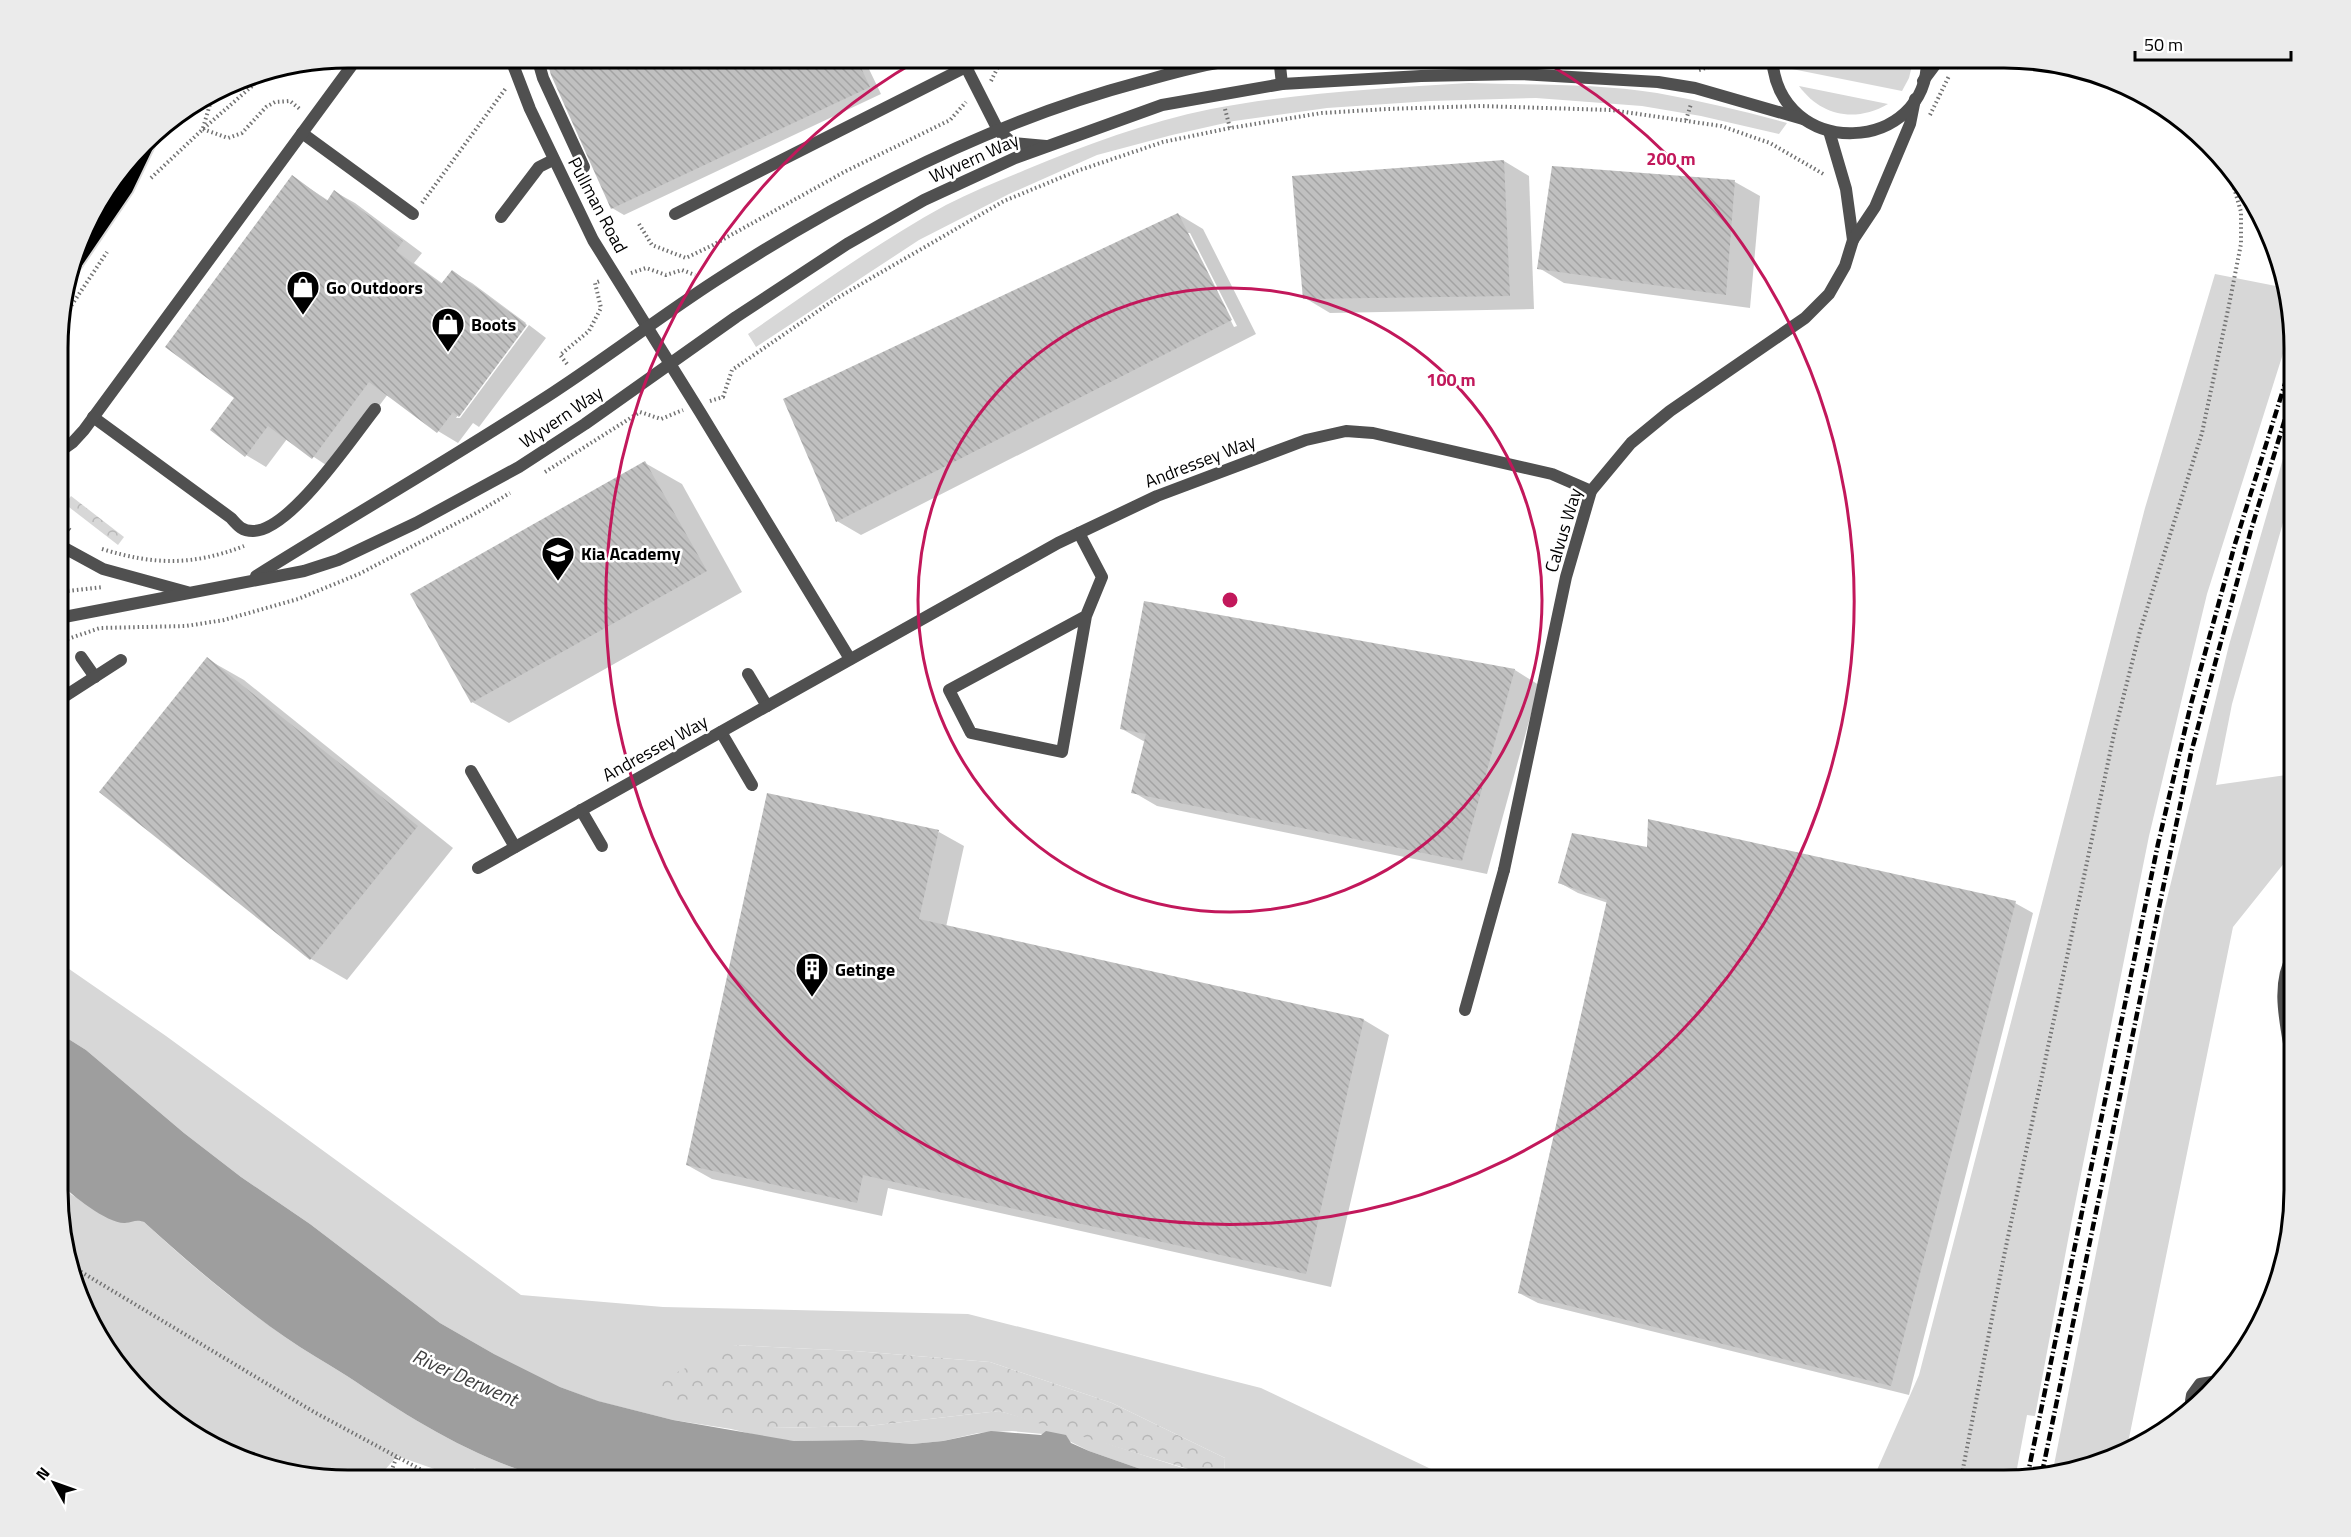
<svg xmlns="http://www.w3.org/2000/svg" width="2351" height="1537" viewBox="0 0 2351 1537" font-family="'Titillium Web',sans-serif">
	<style>
		.grass { fill: #d7d7d7 }
		.forest { fill: url(#forest-crowns) }
		.water { fill: #9e9e9e }
		.shadow { fill: #0003; fill-rule: evenodd }
		.building { fill: url(#building-back-hatch) }
		.lines { fill: none; stroke-linecap: round; stroke-linejoin: round }
		.trunk-casing { stroke: #dbdbdb; stroke-width: 20 }
		.path { stroke: #727272; stroke-width: 4; stroke-dasharray: 1.5 3; stroke-linecap: butt }
		.service { stroke: #505050; stroke-width: 12 }
		.minor { stroke: #505050; stroke-width: 12 }
		.tertiary { stroke: #505050; stroke-width: 12 }
		.trunk { stroke: #000; stroke-width: 16 }
		.rail { stroke: #000; stroke-width: 4.5; stroke-dasharray: 9 3 1.5 3; stroke-linecap: butt }
		.ring { fill: none; stroke: #c2185b; stroke-width: 3 }
		.labels { text-anchor: middle; dominant-baseline: central; stroke-width: 5; stroke-linejoin: round; paint-order: stroke }
		.street-label { font-size: 18px; fill: #000; stroke: #fff }
		.poi-label { font-size: 18px; font-weight: bold; fill: #000; stroke: #fff; text-anchor: start }
		.water-label { font-size: 20px; font-style: italic; fill: #3f3f3f; stroke: #fff }
		.rim { fill: none; stroke: #000; stroke-width: 3 }
		.centre { fill: #c2185b; stroke: #fff; stroke-width: 3 }
		.ring-label { font-size: 18px; text-anchor: middle; font-weight: bold; fill: #c2185b; stroke: #fff; stroke-width: 5; stroke-linejoin: round; paint-order: stroke }
	</style>
	<defs>
		<pattern id="forest-crowns" width="20" height="18" patternUnits="userSpaceOnUse" patternTransform="scale(1.5)"><rect width="20" height="18" fill="#d7d7d7"/><path d="M2 6a3 3 0 1 1 6 0M12 15a3 3 0 1 1 6 0" fill="none" stroke="#b7b7b7"/></pattern>
		<pattern id="building-back-hatch" width="6" height="6" patternUnits="userSpaceOnUse" patternTransform="scale(1.5)"><rect width="6" height="6" fill="#c0c0c0"/><path d="M-1 5l2 2M0 0l6 6M5-1l2 2" fill="none" stroke="#a3a3a3"/></pattern>
	</defs>
	<rect width="100%" height="100%" fill="#fff"/>
	<g class="grass">
		<polygon points="1790,57 1914,57 1909,78 1902,91 1792,69"/>
		<path d="M 1469,83 C 1531,85 1596,83 1657,93 C 1701,101 1744,111 1787,123 L 1779,134 L 1701,116 L 1642,106 L 1536,98 L 1430,101 L 1327,108 L 1234,121 L 1172,135 L 1097,155 L 1009,194 L 919,240 L 756,347 L 748,334 C 813,289 877,243 946,205 C 971,192 999,181 1025,170 C 1085,145 1147,122 1211,109 C 1296,93 1383,88 1469,83 Z"/>
		<path d="M 1799,86 L 1888,104 C 1855,123 1821,116 1799,86 Z"/>
		<polygon points="2215,274 2281,287 2292,325 2207,594 2149,836 2071,1224 2035,1416 2027,1415 2015,1479 1873,1479 1919,1375 2145,508"/>
		<polygon points="2293,424 2293,487 2232,704 2216,785 2293,774 2293,852 2233,927 2127,1448 2053,1470 2164,911 2229,645"/>
		<polygon points="59,962 166,1036 521,1295 663,1307 968,1314 1261,1388 1454,1480 1224,1480 1225,1458 1112,1403 990,1362 855,1351 733,1345 771,1428 868,1426 999,1411 1056,1427 1220,1480 1172,1480 1089,1451 1069,1441 1043,1434 1012,1431 978,1433 943,1441 912,1444 862,1440 794,1441 768,1438 731,1429 673,1420 597,1401 560,1387 494,1354 440,1323 310,1224 241,1177 184,1133 86,1050 59,1033"/>
		<path d="M 59,1182 L 72,1195 L 125,1223 L 137,1219 L 144,1222 C 188,1263 235,1302 285,1337 C 305,1351 327,1363 347,1376 C 413,1420 477,1461 554,1480 L 500,1480 L 474,1468 L 470,1480 L 466,1480 L 397,1456 L 384,1471 L 383,1480 L 348,1480 L 255,1465 L 187,1431 L 187,1424 L 178,1422 L 96,1335 L 59,1227 Z"/>
	</g>
	<g class="forest">
		<polygon points="71,496 124,537 118,545 65,504"/>
		<polygon points="733,1345 855,1351 990,1362 1112,1403 1225,1458 1224,1480 999,1411 868,1426 771,1428 661,1396 663,1379"/>
	</g>
	<path class="water" d="M 59,1033 L 86,1050 L 184,1133 L 241,1177 L 310,1224 L 440,1323 L 494,1354 L 560,1387 L 598,1401 L 673,1420 L 794,1441 L 862,1440 L 912,1444 L 943,1441 L 991,1431 L 1041,1435 L 1046,1431 L 1066,1435 L 1071,1443 L 1089,1451 L 1172,1480 L 554,1480 C 477,1461 413,1420 347,1376 C 327,1363 305,1351 285,1337 C 235,1302 189,1263 144,1222 C 136,1219 133,1222 125,1223 C 108,1224 71,1195 59,1182 Z"/>
	<g class="shadow">
		<polygon points="568,57 889,57 868,67 881,94 624,215 612,208"/>
		<polygon points="1504,161 1529,176 1534,309 1330,313 1305,298 1293,177"/>
		<polygon points="1554,168 1735,182 1760,196 1750,308 1564,283 1539,268"/>
		<polygon points="292,177 329,201 335,192 355,203 422,253 414,263 443,284 452,272 472,283 526,323 456,418 460,418 529,325 546,338 479,427 473,423 458,443 438,431 388,394 332,469 287,439 266,467 246,455 212,430 236,398"/>
		<path d="M 1178,214 L 1203,229 L 1256,334 L 861,535 L 837,521 ZM 1187,233 L 1190,233 L 1237,326 L 1234,327 Z"/>
		<polygon points="645,463 682,484 742,592 509,723 472,702 412,595"/>
		<polygon points="1146,602 1515,670 1539,685 1487,874 1157,806 1133,792 1145,742 1122,729"/>
		<polygon points="207,659 244,680 453,848 347,980 311,959"/>
		<polygon points="939,832 964,846 946,927 1364,1020 1389,1035 1331,1287 888,1188 882,1216 712,1179 687,1165"/>
		<polygon points="1648,849 2015,903 2033,913 1909,1395 1538,1303 1519,1293 1608,903 1578,893 1560,883"/>
	</g>
	<g class="building">
		<polygon points="565,57 856,57 870,87 611,209 551,75 548,65"/>
		<polygon points="1504,160 1510,296 1303,299 1292,176"/>
		<polygon points="1552,166 1735,180 1726,295 1537,269"/>
		<polygon points="292,175 327,201 334,190 403,241 396,251 441,284 452,270 527,325 459,417 453,412 437,433 369,382 312,459 268,426 245,457 210,430 234,398 165,347"/>
		<polygon points="1178,213 1232,320 836,522 783,399"/>
		<polygon points="645,461 707,571 471,703 410,594"/>
		<polygon points="1144,601 1515,669 1462,861 1131,793 1146,734 1120,729"/>
		<polygon points="207,657 418,826 310,960 99,792"/>
		<polygon points="767,793 939,830 919,919 1364,1019 1306,1274 863,1175 857,1203 686,1165"/>
		<polygon points="1648,819 2016,901 1891,1386 1518,1293 1607,900 1558,883 1572,833 1647,847"/>
	</g>
	<g class="lines">
		<g class="trunk-casing">
			<polyline id="trunk" points="74,263 125,188 150,136"/>
		</g>
		<g class="path">
			<polyline points="1956,68 1964,57"/>
			<polyline points="1699,70 1732,60 1731,57"/>
			<polyline points="991,81 1003,57"/>
			<polyline points="1225,109 1230,128"/>
			<polyline points="1930,115 1949,76"/>
			<polyline points="1686,120 1691,104"/>
			<polyline points="203,128 213,94"/>
			<polyline points="203,129 228,138 242,133 266,107 275,102 290,101 301,110"/>
			<polyline points="151,178 203,129 267,73"/>
			<polyline points="422,203 506,88"/>
			<polyline points="639,224 652,245 686,258 713,245 846,171 950,120 966,102"/>
			<polyline points="631,273 646,268 666,275 682,270 695,275"/>
			<polyline points="59,324 107,252"/>
			<polyline points="567,364 560,355 589,331 601,308 595,283 600,281"/>
			<polyline points="710,401 723,397 732,370 837,298 1004,201 1077,171 1163,142 1230,128 1322,113 1387,109 1480,106 1611,110 1721,126 1770,143 1825,175"/>
			<polyline points="545,472 640,412 661,419 683,410"/>
			<polyline points="59,520 72,532"/>
			<path d="M 102,549 C 154,565 192,566 244,546"/>
			<polyline points="59,592 103,587"/>
			<polyline points="59,642 100,628 186,626 224,620 298,599 359,574 478,512 510,493"/>
			<polyline points="73,1267 314,1412 440,1480"/>
			<polyline points="1961,1479 2004,1256 2114,734 2140,631 2202,433 2229,305 2241,244 2241,212 2231,177"/>
			<polyline points="388,1480 397,1456"/>
		</g>
		<g class="service">
			<polyline points="537,57 543,78 584,167"/>
			<polyline points="1492,57 1521,74"/>
			<polyline points="966,67 984,57"/>
			<polyline points="302,133 413,214"/>
			<polyline points="675,214 966,67 998,130 1012,143 1046,146"/>
			<polyline points="501,217 539,167 553,160"/>
			<path d="M 93,417 L 231,518 C 238,526 242,531 253,531 C 290,531 352,438 375,409"/>
			<polyline points="59,452 73,442 84,430 358,57"/>
			<polyline points="1079,533 1102,577 1086,616 949,690 971,733 1062,752 1086,616"/>
			<polyline points="81,657 95,677"/>
			<polyline points="748,674 767,706"/>
			<polyline points="59,700 121,660"/>
			<polyline points="721,732 752,785"/>
			<polyline points="471,771 515,847"/>
			<polyline points="581,810 602,846"/>
			<path d="M 2293,955 C 2274,987 2288,1031 2293,1067"/>
			<polyline points="1465,1010 1504,870"/>
			<polyline points="2191,1401 2192,1395 2200,1384 2212,1382"/>
		</g>
		<g class="minor">
			<polyline points="510,57 530,109 593,240 700,412 850,659"/>
			<polyline points="1279,57 1282,84"/>
			<polyline points="1923,81 1941,57"/>
			<polyline points="1829,131 1846,189 1853,240"/>
			<polyline points="478,868 1058,543 1157,496 1306,440 1346,431 1373,433 1552,474 1591,491"/>
			<polyline points="1504,870 1566,577 1591,491 1631,443 1670,411 1805,318 1829,294 1845,266 1853,240 1875,207 1910,124 1915,99"/>
		</g>
		<g class="tertiary">
			<polyline points="1656,57 1680,59 1689,57"/>
			<path d="M 1772,57 C 1778,163 1930,154 1927,57"/>
			<polyline points="59,545 103,569 187,592"/>
			<path d="M 256,576 C 355,514 456,456 554,392 C 609,356 661,316 715,281 C 846,196 989,122 1140,82 C 1169,74 1199,65 1229,61 C 1241,59 1252,59 1264,57"/>
			<polyline points="59,618 304,571 338,560 416,523 519,467 585,424 736,317 847,244 924,200 1015,158 1162,105 1282,84 1421,76 1521,74 1658,82 1695,88 1803,119"/>
		</g>
		<use href="#trunk" class="trunk"/>
		<g class="rail">
			<polyline points="2042,1473 2191,753 2251,530 2293,393"/>
			<polyline points="2027,1478 2158,844 2191,704 2235,544 2293,358"/>
		</g>
	</g>
	<g class="ring">
		<circle cx="1230" cy="600" r="312"/>
		<path d="M1542 60A624 624 0 1 1 918 60"/>
	</g>
	<defs>
		<g id="shop-pin" transform="scale(1.725)"><path d="M0 17L-7.5 6A9.5 9.5 0 1 1 7.5 6Z" fill="#000" stroke="#fff"/><path d="M-5-2.5h2.3a2.7 3.5 0 0 1 5.4 0H5L5.5 6h-11ZM-1.5-2.5h3a1.5 2.3 0 0 0-3 0Z" fill="#fff"/></g>
		<g id="university-pin" transform="scale(1.725)"><path d="M0 17L-7.5 6A9.5 9.5 0 1 1 7.5 6Z" fill="#000" stroke="#fff"/><path d="M0-5L7-2L0 1L-7-2ZM-4 1L0 2.5L4 1V4Q0 6-4 4Z" fill="#fff"/></g>
		<g id="building-pin" transform="scale(1.725)"><path d="M0 17L-7.5 6A9.5 9.5 0 1 1 7.5 6Z" fill="#000" stroke="#fff"/><path d="M-4-6H4V6H1V3H-1V6H-4ZM-2.5-4.3h1.7v1.8h-1.7ZM.8-4.3h1.7v1.8H.8ZM-2.5-1h1.7V.8h-1.7ZM.8-1h1.7V.8H.8Z" fill="#fff"/></g>
	</defs>
	<g fill-rule="evenodd">
		<use href="#shop-pin" x="303" y="287"/>
		<use href="#shop-pin" x="448" y="324"/>
		<use href="#university-pin" x="558" y="553"/>
		<use href="#building-pin" x="812" y="969"/>
	</g>
	<g class="labels">
		<g class="street-label">
			<text transform="translate(974 158) rotate(-24)">Wyvern Way</text>
			<text transform="translate(598 205) rotate(62)">Pullman Road</text>
			<text transform="translate(561 417) rotate(-34)">Wyvern Way</text>
			<text transform="translate(1200 461) rotate(-21)">Andressey Way</text>
			<text transform="translate(1563 530) rotate(-73)">Calvus Way</text>
			<text transform="translate(655 748) rotate(-29)">Andressey Way</text>
		</g>
		<g class="poi-label">
			<text x="326" y="287">Go Outdoors</text>
			<text x="471" y="324">Boots</text>
			<text x="581" y="553">Kia Academy</text>
			<text x="835" y="969">Getinge</text>
		</g>
		<g class="water-label">
			<text transform="translate(465 1377) rotate(24)">River Derwent</text>
		</g>
	</g>
	<path d="M0 0H2351V1537H0ZM348 68H2004A280 280 0 0 1 2284 348V1190A280 280 0 0 1 2004 1470H348A280 280 0 0 1 68 1190V348A280 280 0 0 1 348 68Z" fill="#ebebeb" fill-rule="evenodd"/>
	<path class="rim" d="M348 68H2004A280 280 0 0 1 2284 348V1190A280 280 0 0 1 2004 1470H348A280 280 0 0 1 68 1190V348A280 280 0 0 1 348 68Z"/>
	<circle cx="1230" cy="600" r="9" class="centre"/>
	<g class="ring-label">
		<text x="1671" y="165">200 m</text>
		<text x="1451" y="386">100 m</text>
	</g>
	<g transform="translate(54 1483) rotate(310)" stroke="#ffffff" stroke-width="4.5" paint-order="stroke">
	<path d="M0-4.5L10 22L0 15L-10 22Z" fill="#000000"/>
	<text y="-9" font-size="16" font-weight="bold" text-anchor="middle" fill="#000000">N</text>
	</g>
	<path d="M2135 51v9h156v-9" fill="none" stroke="#000000" stroke-width="3"/>
	<text x="2144" y="51" font-size="18" fill="#000000" stroke="#ffffff" stroke-width="4.5" paint-order="stroke">50 m</text>
</svg>
